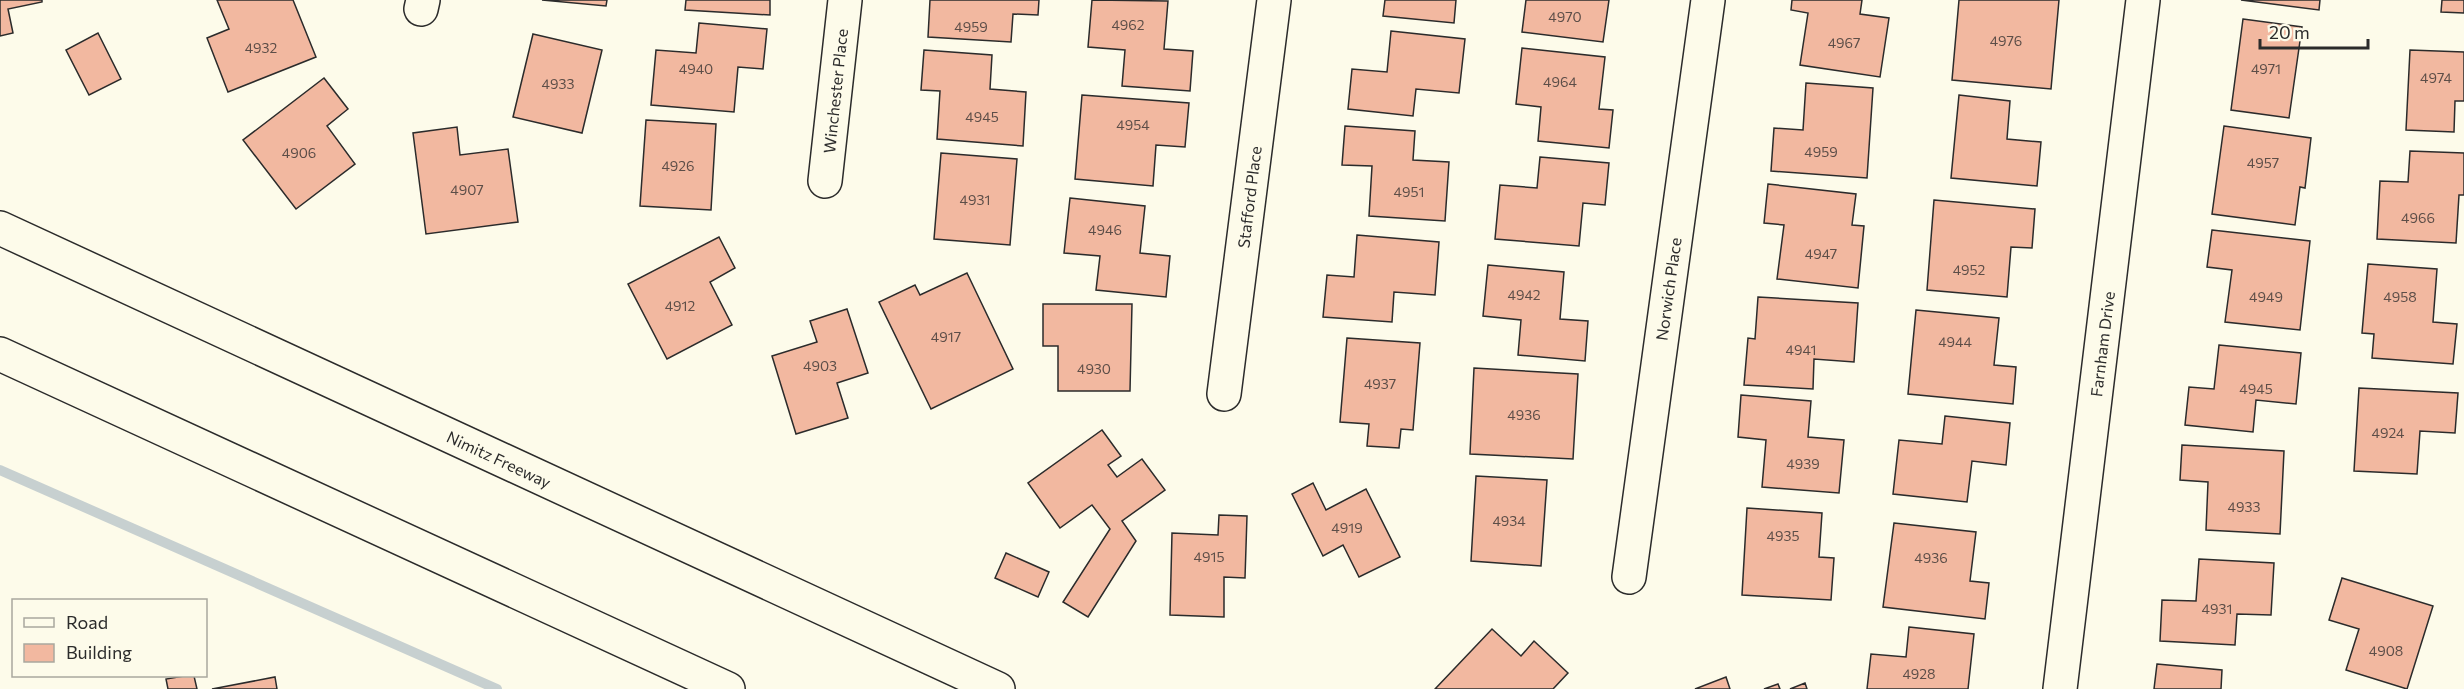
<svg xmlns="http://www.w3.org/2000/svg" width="2464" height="689" viewBox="0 0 2464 689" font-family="Commissioner,sans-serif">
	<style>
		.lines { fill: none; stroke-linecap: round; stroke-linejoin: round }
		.stream { stroke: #c7d0d0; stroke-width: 10 }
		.building { fill: #f2b8a0; stroke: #2b2b2b; stroke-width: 1.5 }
		.minor-casing { stroke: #2b2b2b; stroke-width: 36 }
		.highway-casing { stroke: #2b2b2b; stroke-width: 36 }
		.minor { stroke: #fdfbea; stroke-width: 33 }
		.highway { stroke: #fdfbea; stroke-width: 33 }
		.labels { text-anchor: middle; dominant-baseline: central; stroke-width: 4.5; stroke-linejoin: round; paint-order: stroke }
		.number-label { font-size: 14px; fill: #5d4e48 }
		.street-label { font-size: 16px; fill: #2b2b2b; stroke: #fdfbea }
	</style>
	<rect width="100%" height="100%" fill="#fdfbea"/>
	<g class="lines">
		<polyline class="stream" points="0,470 497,689"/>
	</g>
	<g class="building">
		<polygon points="0,0 42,0 42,2 8,9 13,33 0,36"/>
		<polygon points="217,0 293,0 316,57 228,92 207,38 229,29"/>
		<polygon points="542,0 607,0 606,6"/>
		<polygon points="686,0 770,0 770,15 685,10"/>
		<polygon points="930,0 1039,0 1038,15 1013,14 1011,42 928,37"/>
		<polygon points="1092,0 1168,1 1164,49 1193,51 1190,91 1122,86 1125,50 1088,47"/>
		<polygon points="1385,0 1456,0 1454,23 1383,16"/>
		<polygon points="1526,0 1609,0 1603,42 1522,32"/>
		<polygon points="1792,0 1862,0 1860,14 1889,18 1880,77 1800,65 1808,13 1791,10"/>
		<polygon points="1959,0 2059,0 2051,89 1952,80"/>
		<polygon points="2241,0 2320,0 2319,10"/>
		<polygon points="2442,0 2464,0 2464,13 2441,12"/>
		<polygon points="2243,19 2302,27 2289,118 2231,110"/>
		<polygon points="699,23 767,29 763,69 738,67 734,112 651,105 656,50 696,53"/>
		<polygon points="1391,31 1465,39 1459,93 1416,89 1413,116 1348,109 1352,69 1387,72"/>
		<polygon points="98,33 121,79 89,95 66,50"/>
		<polygon points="533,34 602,50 582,133 513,117"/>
		<polygon points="1522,48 1605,57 1599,109 1613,110 1609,148 1538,141 1541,107 1516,104"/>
		<polygon points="924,50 992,55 990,89 1026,92 1023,146 937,139 940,91 921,90"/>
		<polygon points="2410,50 2464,52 2464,101 2455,101 2454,132 2406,130"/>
		<polygon points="324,78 348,109 327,126 355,164 296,209 243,140"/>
		<polygon points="1806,83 1873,88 1867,178 1771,171 1774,128 1803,130"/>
		<polygon points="1082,95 1189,103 1185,147 1156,145 1153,186 1075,179"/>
		<polygon points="1959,95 2010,101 2007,139 2041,142 2037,186 1951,178"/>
		<polygon points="646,120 716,124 711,210 640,206"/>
		<polygon points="1345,126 1415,131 1413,160 1449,162 1445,221 1369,216 1372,166 1342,165"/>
		<polygon points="2224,126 2311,138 2305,188 2300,187 2295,225 2212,214"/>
		<polygon points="457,127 460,155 508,149 518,222 426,234 413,133"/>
		<polygon points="2410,151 2464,153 2464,195 2459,195 2456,243 2377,239 2380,181 2408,182"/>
		<polygon points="941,153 1017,159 1010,245 934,239"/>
		<polygon points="1540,157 1609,163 1605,205 1583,203 1579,246 1495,239 1500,185 1537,188"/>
		<polygon points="1768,184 1856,194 1852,225 1864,226 1858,288 1777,279 1784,225 1764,223"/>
		<polygon points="1070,198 1145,206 1140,253 1170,256 1166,297 1096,290 1100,256 1064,253"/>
		<polygon points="1934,200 2035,209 2032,248 2011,247 2007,297 1927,290"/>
		<polygon points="2212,230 2310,241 2300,330 2225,322 2232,270 2207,267"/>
		<polygon points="1357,235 1439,242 1435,295 1394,292 1392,322 1323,317 1327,275 1354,277"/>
		<polygon points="719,237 735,268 710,282 732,325 667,359 628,284"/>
		<polygon points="2368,264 2437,269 2433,322 2457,324 2453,364 2372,358 2374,334 2362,333"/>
		<polygon points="1488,265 1564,272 1560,319 1588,321 1585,361 1518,355 1521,320 1483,316"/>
		<polygon points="967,273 1013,369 931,409 879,302 915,285 920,295"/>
		<polygon points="1758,297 1858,303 1854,362 1814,359 1813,389 1744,385 1748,338 1755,339"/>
		<polygon points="1043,304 1132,304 1130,391 1058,391 1058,346 1043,346"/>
		<polygon points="847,309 868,373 837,383 848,418 796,434 772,356 817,342 810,321"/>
		<polygon points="1916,310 1999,318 1994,365 2016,367 2013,404 1908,394"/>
		<polygon points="1347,338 1420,343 1413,430 1401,429 1399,448 1367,446 1369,424 1340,422"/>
		<polygon points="2219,345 2301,353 2296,404 2256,400 2253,432 2185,425 2189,387 2214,389"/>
		<polygon points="1474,368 1578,374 1573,459 1470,454"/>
		<polygon points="2359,388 2458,393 2455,433 2420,431 2417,474 2354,471"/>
		<polygon points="1741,395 1811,401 1808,437 1844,440 1839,493 1762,487 1766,440 1738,437"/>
		<polygon points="1945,416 2010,423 2006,465 1972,461 1967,502 1893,494 1899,440 1942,444"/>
		<polygon points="1102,430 1121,456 1108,465 1117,477 1142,459 1165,490 1122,521 1136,541 1088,617 1063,602 1110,529 1092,505 1060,528 1028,483"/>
		<polygon points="2182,445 2284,451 2280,534 2206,530 2208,482 2180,480"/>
		<polygon points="1476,476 1547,480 1541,566 1471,561"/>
		<polygon points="1313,483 1326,510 1366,489 1400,557 1359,577 1343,545 1323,556 1292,494"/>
		<polygon points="1747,508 1822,513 1819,557 1834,558 1831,600 1742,595"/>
		<polygon points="1219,515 1247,516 1245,578 1224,577 1224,617 1170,615 1172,533 1218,535"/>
		<polygon points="1894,523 1976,532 1970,581 1989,583 1985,619 1883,607"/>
		<polygon points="1006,553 1049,572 1038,597 995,578"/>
		<polygon points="2199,559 2274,563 2271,615 2237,614 2235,645 2160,641 2162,600 2196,601"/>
		<polygon points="2342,578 2433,606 2407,689 2346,670 2359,629 2329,620"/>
		<polygon points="1909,627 1974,634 1968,689 1867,689 1871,654 1906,657"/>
		<polygon points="1492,629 1521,656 1534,641 1568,673 1553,689 1435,689"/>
		<polygon points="2157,664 2222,670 2221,689 2154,689"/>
		<polygon points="184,676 194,676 197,689 168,689 166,679"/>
		<polygon points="275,677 277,689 212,689"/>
		<polygon points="1726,677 1730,689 1695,689"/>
		<polygon points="1805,683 1807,689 1790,689"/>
		<polygon points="1778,684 1780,689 1764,689"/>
	</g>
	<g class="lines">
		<g class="minor-casing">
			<g id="minor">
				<polyline points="421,9 423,0"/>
				<polyline points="825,181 845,0"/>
				<polyline points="1224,394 1274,0"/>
				<polyline points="1629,577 1708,0"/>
				<polyline points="2060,689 2143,0"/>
			</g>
		</g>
		<g class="highway-casing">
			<g id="highway">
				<polyline points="0,228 998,689"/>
				<polyline points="0,354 728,689"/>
			</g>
		</g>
		<use href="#minor" class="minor"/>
		<use href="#highway" class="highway"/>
	</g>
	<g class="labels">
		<g class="number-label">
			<text x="1565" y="16">4970</text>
			<text x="1128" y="24">4962</text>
			<text x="971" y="26">4959</text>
			<text x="2006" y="40">4976</text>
			<text x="1844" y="42">4967</text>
			<text x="261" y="47">4932</text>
			<text x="696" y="68">4940</text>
			<text x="2266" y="68">4971</text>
			<text x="2436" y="77">4974</text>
			<text x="1560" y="81">4964</text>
			<text x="558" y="83">4933</text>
			<text x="982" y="116">4945</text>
			<text x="1133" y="124">4954</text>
			<text x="1821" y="151">4959</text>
			<text x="299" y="152">4906</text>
			<text x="2263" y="162">4957</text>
			<text x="678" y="165">4926</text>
			<text x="467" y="189">4907</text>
			<text x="1409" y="191">4951</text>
			<text x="975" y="199">4931</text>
			<text x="2418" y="217">4966</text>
			<text x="1105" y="229">4946</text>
			<text x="1821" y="253">4947</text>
			<text x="1969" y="269">4952</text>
			<text x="1524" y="294">4942</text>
			<text x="2266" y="296">4949</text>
			<text x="2400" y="296">4958</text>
			<text x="680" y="305">4912</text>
			<text x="946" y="336">4917</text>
			<text x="1955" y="341">4944</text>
			<text x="1801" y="349">4941</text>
			<text x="820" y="365">4903</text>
			<text x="1094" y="368">4930</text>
			<text x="1380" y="383">4937</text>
			<text x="2256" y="388">4945</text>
			<text x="1524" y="414">4936</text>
			<text x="2388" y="432">4924</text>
			<text x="1803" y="463">4939</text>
			<text x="2244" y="506">4933</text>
			<text x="1509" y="520">4934</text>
			<text x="1347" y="527">4919</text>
			<text x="1783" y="535">4935</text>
			<text x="1209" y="556">4915</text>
			<text x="1931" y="557">4936</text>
			<text x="2217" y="608">4931</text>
			<text x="2386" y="650">4908</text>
			<text x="1919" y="673">4928</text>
		</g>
		<g class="street-label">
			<text transform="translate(835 91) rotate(-84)">Winchester Place</text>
			<text transform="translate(1249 197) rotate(-83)">Stafford Place</text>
			<text transform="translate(1668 289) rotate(-82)">Norwich Place</text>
			<text transform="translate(2102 344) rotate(-83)">Farnham Drive</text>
			<text transform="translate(499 459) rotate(25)">Nimitz Freeway</text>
		</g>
	</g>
	<rect x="12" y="599" width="195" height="78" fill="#fdfbea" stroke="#a9a89e" stroke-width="1.5"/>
	<rect x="24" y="618" width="30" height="9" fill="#fdfbea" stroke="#a9a89e" stroke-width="1.5"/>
	<text x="66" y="629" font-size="18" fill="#2b2b2b">Road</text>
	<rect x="24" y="644" width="30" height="18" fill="#f2b8a0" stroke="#a9a89e" stroke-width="1.5"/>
	<text x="66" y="659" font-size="18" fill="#2b2b2b">Building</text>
	<path d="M2260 39v9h108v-9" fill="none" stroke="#2b2b2b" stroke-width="3"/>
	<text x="2269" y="39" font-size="18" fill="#2b2b2b" stroke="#fdfbea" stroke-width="4.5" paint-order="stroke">20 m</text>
</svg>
